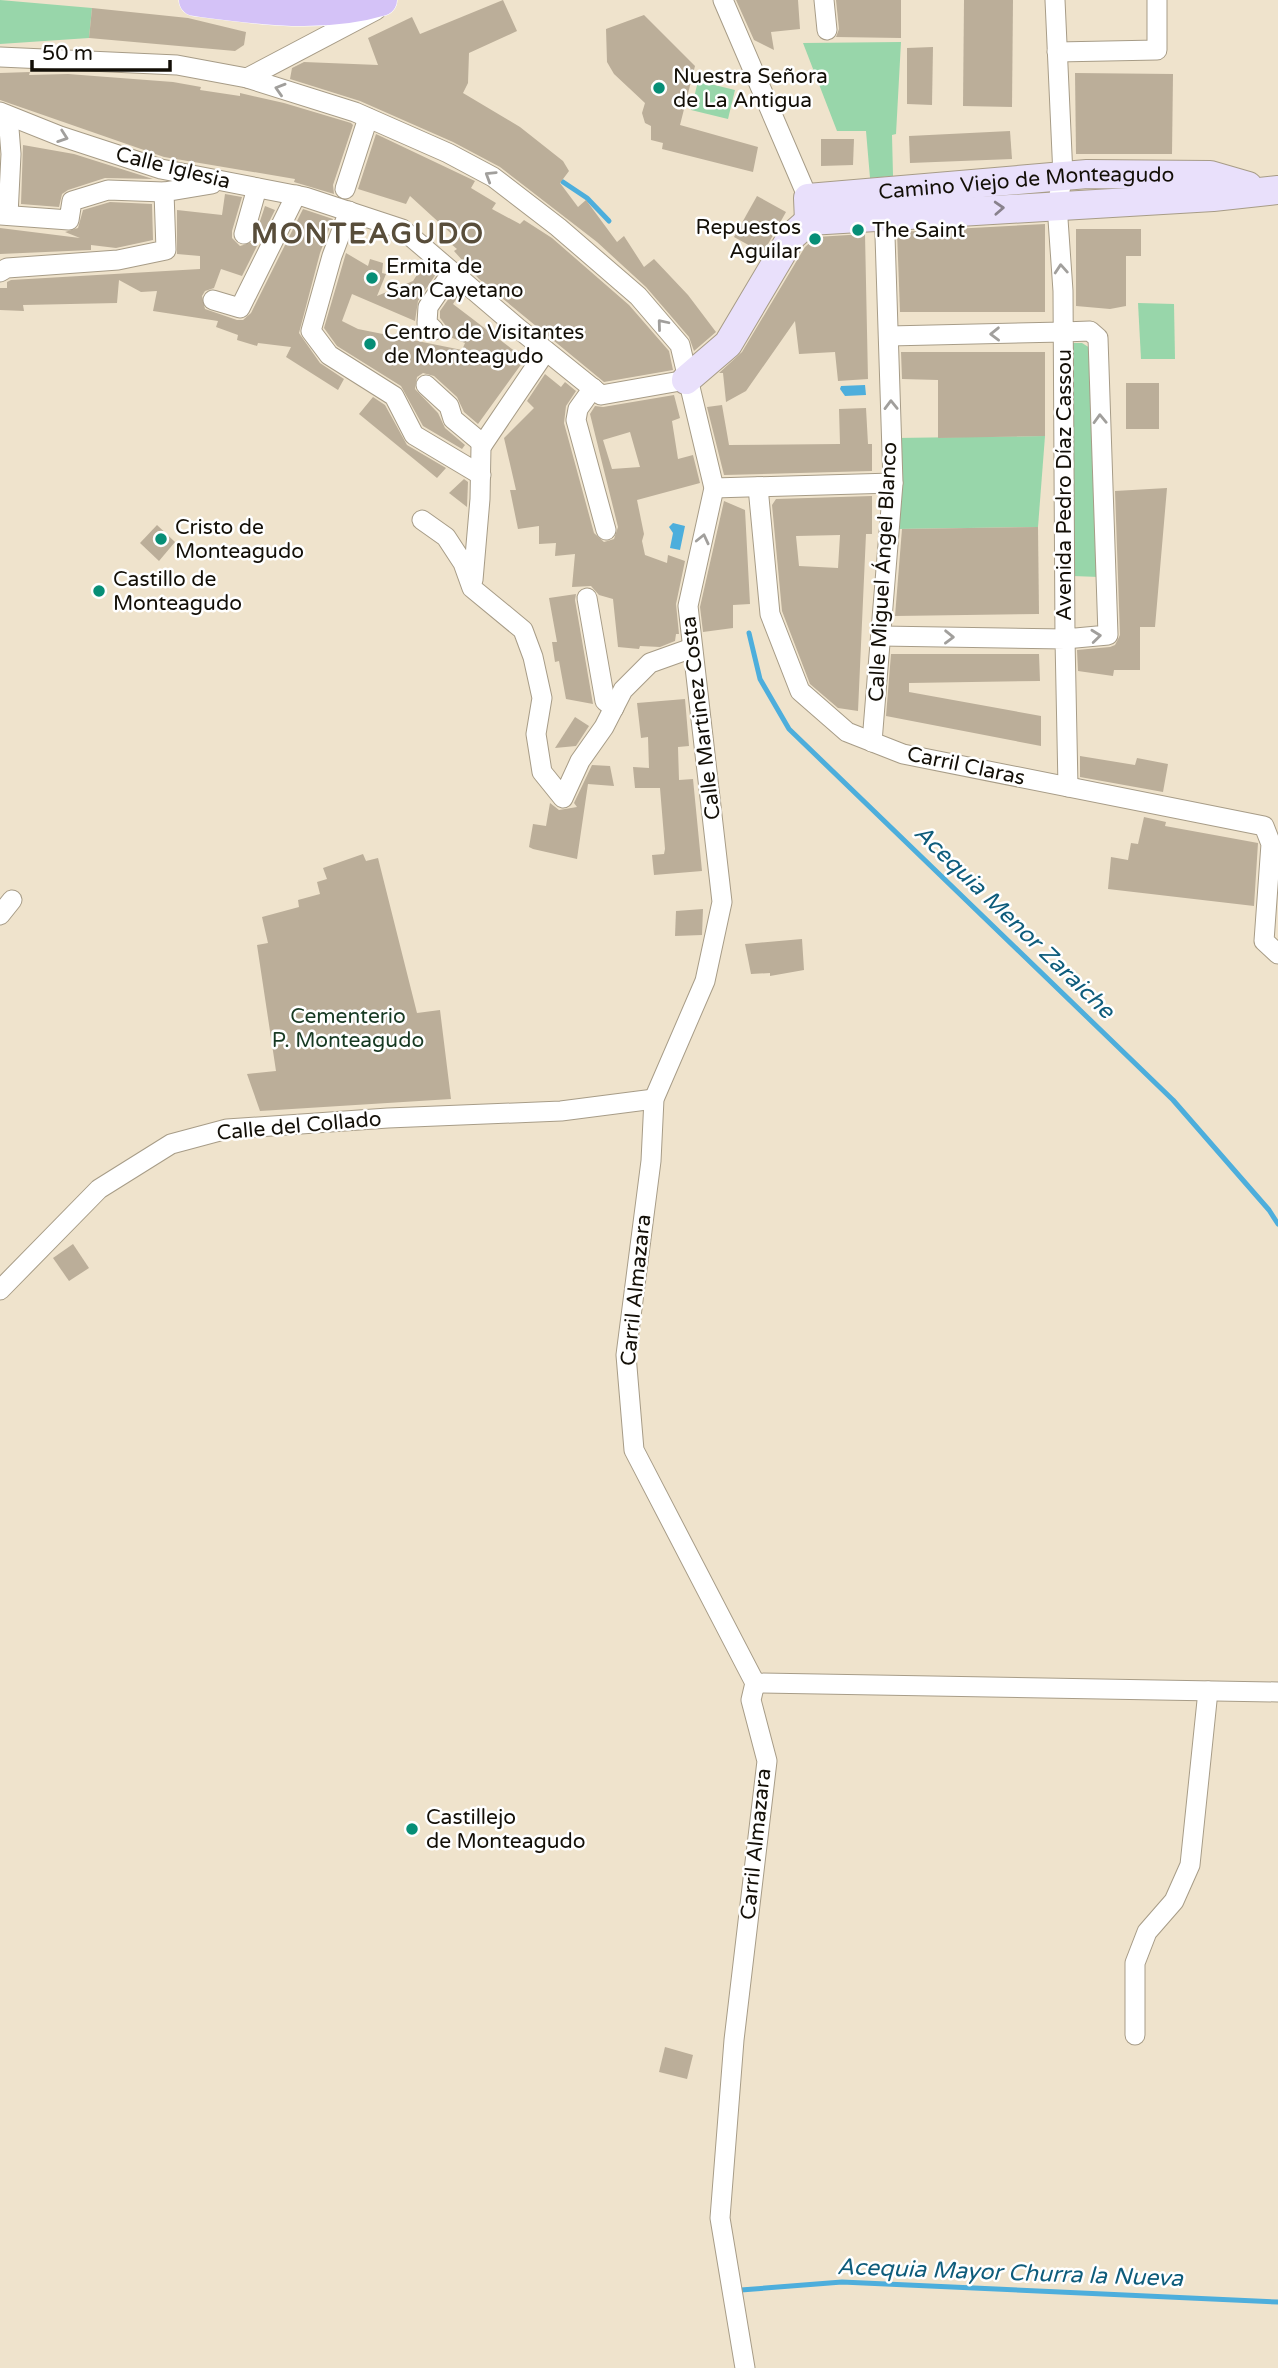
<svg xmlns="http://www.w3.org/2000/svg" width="1278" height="2368" viewBox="0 0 1278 2368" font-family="'Varela Round',sans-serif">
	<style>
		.green { fill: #98d6aa }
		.water { fill: #4daedc }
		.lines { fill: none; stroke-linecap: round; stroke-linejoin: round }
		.stream { stroke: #4daedc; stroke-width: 5 }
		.building { fill: #bbae99; fill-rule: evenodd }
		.street-casing { stroke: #a79c87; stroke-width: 21 }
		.secondary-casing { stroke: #a79c87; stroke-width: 30 }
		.primary-casing { stroke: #fff; stroke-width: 33 }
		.street { stroke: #fff; stroke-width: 19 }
		.secondary { stroke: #e9e0fb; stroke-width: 28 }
		.primary { stroke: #d4c2f7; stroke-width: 32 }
		.oneway { stroke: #a19f9c }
		.oneway2 { stroke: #89828d }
		.poi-dot { fill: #068e76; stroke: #fff; stroke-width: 2.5 }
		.labels { text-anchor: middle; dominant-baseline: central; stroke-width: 5; stroke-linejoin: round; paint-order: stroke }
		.poi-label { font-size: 21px; fill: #130f07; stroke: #fff; text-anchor: start }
		.street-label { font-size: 21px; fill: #130f07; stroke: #fff }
		.park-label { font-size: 21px; fill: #163922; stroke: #fff }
		.water-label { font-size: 23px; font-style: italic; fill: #0e5c7b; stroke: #fff }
		.district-label { font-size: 28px; font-weight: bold; letter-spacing: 2px; fill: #584d3a; stroke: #fff }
	</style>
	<rect width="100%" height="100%" fill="#efe3cc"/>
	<g class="green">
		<polygon points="0,0 92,8 89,38 0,44"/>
		<polygon points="901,42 896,134 892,135 893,176 870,178 866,131 837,131 803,43"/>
		<polygon points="698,81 735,90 728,119 691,110"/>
		<polygon points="1138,303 1174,304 1175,359 1141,359"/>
		<polygon points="1070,343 1082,343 1090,348 1099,577 1073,576"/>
		<polygon points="1045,436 1038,527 898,529 896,438"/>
	</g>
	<g class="water">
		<polygon points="865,385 866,395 845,396 840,389 841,386"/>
		<polygon points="673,523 685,526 680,550 670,548 673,533 669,527"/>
	</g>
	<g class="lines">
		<g class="stream">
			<polyline points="563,182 587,198 609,221"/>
			<polyline points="749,633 760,679 789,729 1173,1100 1269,1210 1278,1224"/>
			<polyline points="741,2290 842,2282 1278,2302"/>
		</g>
	</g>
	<g class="building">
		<polygon points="503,0 517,31 469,53 468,83 463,93 520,127 563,161 569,171 560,183 578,207 586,200 617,242 624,236 644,267 654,259 688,295 716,332 694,351 689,337 646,287 597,242 500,167 453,142 360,101 290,79 292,68 304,62 378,65 368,38 412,17 420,34"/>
		<polygon points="736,0 798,0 800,29 771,32 774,50 754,40"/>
		<polygon points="836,0 901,0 901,38 836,37 839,29"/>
		<polygon points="964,0 1013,0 1012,107 963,106"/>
		<polygon points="92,8 188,18 246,32 244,45 235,51 89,38"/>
		<polygon points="644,15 695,66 680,125 758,147 753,172 662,149 663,143 651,140 651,126 645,123 642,113 645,103 614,74 607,62 606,29"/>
		<polygon points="933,47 932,105 907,104 907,48"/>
		<polygon points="30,72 29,75 68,74 173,82 201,87 200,90 240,96 240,93 284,103 351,123 353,125 333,185 334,194 294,182 295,179 164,157 0,100 0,73"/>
		<polygon points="1075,73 1173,74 1172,154 1076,154"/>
		<polygon points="1010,131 1012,159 910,163 909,136"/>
		<polygon points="376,134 475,181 471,188 496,203 492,209 520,224 524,220 552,238 629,305 669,351 673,370 604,382 479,279 454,251 457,249 451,244 456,238 410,196 406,204 358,189"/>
		<polygon points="821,139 854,139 853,165 821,166"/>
		<polygon points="23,145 74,154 153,179 105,178 68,190 62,194 59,207 21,204"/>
		<polygon points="225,194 242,197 232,231 232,238 240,246 253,242 265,206 275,210 242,276 221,269 214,288 205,291 202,296 205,309 237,320 243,320 251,313 303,209 333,219 320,253 299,333 320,363 344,379 338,390 286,357 291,347 258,343 257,346 237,340 238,335 216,327 218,321 153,311 157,291 141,292 119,280 117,303 23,305 24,311 0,310 0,288 7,288 7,282 11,280 200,269 200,256 177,254 177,210 222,215"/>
		<polygon points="757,196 786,212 763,253 734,237"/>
		<polygon points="110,202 152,204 153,240 116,248 91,245 91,250 0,254 0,228 80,238 65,232 78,228 83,210"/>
		<polygon points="1045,224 1045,312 900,312 897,232"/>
		<polygon points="1076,229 1141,229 1141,256 1126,256 1126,306 1110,309 1076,306"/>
		<polygon points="865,234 868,379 838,381 835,352 799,354 795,321 746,391 726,402 723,373 719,373 742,352 805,247 816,237"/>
		<polygon points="346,253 368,266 370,259 383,263 382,273 386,274 377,296 413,281 424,264 436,274 418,301 415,321 352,294 342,321 358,329 462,350 465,343 445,335 446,326 440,318 440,311 454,291 459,295 453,304 525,359 478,424 464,412 457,397 434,376 423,373 417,377 415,389 438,413 445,428 465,445 462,449 423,426 401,386 337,346 324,328"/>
		<polygon points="901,352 1045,352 1045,436 938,438 938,380 902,379"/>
		<path d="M 545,374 L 561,387 L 565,382 L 576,391 L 566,406 L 564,423 L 594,533 L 604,542 L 614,539 L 618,527 L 590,414 L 595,406 L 603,407 L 674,395 L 680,418 L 672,421 L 678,459 L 693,455 L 700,483 L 637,500 L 644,534 L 642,541 L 645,555 L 667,563 L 668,555 L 685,561 L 676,604 L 679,634 L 676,634 L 675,641 L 660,647 L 640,646 L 639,649 L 618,647 L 613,599 L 599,595 L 591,586 L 572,587 L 575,554 L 555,556 L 556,543 L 539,544 L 539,526 L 518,529 L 510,490 L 516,490 L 504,438 L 534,408 L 527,401 ZM 630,432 L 640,467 L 612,469 L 603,440 Z"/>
		<rect x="1126" y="383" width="33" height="46"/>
		<polygon points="373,397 385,405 407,445 446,468 437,478 359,414"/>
		<polygon points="722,405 729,445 840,444 839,409 866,408 868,444 872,444 872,471 724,475 707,407"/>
		<polygon points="464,479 468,482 467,507 449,493"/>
		<polygon points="1167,488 1155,627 1140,627 1140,670 1114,670 1113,676 1078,671 1077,650 1110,647 1115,645 1120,635 1115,491"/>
		<path d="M 872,496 L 872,534 L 866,534 L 858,711 L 838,708 L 810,684 L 782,611 L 772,505 L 776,499 ZM 840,535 L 838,568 L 799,566 L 796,536 Z"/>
		<polygon points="724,501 745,510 750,604 733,605 733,628 703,632 700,607"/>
		<polygon points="157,525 175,542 159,561 140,543"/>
		<polygon points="1038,527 1039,614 895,616 902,529"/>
		<polygon points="576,594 575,600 593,704 566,699 559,661 555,662 552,642 557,642 549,598"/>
		<polygon points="891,654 1039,654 1040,681 909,683 909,692 1041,716 1041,746 886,716"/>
		<polygon points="685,699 689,746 678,747 679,780 693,779 702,871 654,875 652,855 664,854 665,849 660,788 635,788 633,767 649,768 648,737 641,738 637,703"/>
		<polygon points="575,717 589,726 576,746 555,748"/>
		<polygon points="1080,756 1135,765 1137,758 1168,764 1163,792 1080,777"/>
		<polygon points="592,765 610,766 614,786 588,784 577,859 533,849 529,847 533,824 546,826 550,803 559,810 577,807 574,803"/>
		<polygon points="1144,817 1166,822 1165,826 1258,843 1254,906 1108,889 1111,857 1128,860 1131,843 1138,844"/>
		<polygon points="363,854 366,861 378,858 417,1013 440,1010 451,1099 260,1111 247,1074 276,1071 257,945 268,943 262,917 299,907 298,900 320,894 317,882 327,879 323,868"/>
		<polygon points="703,909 702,935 675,936 676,911"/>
		<polygon points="802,939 804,970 770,976 770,973 751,974 745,944"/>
		<polygon points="73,1244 89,1268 69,1281 53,1258"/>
		<polygon points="665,2047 693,2055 687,2079 659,2072"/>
	</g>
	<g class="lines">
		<g class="street-casing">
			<g id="street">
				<polyline points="723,0 808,198"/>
				<polyline points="824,0 827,30"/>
				<polyline points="1057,52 1157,50 1157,0"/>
				<polyline points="0,57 177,65 247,78 355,112 448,153 493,177 558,227 638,296 680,345 714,488 688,606 722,902 705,981 654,1099 651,1161 626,1355 634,1450 755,1683 751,1700 767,1761 734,2040 720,2218 745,2368"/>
				<polyline points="247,78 376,10"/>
				<polyline points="0,112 60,136 161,169 305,197 402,229 519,329 601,395 686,380"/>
				<polyline points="345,189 368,118"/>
				<polyline points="349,211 332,256 311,331 329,355 394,396 414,435 481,475"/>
				<polyline points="0,215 69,220 72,201 108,190 164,192"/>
				<polyline points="8,215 11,154 8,116"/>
				<polyline points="244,234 257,188"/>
				<polyline points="0,272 7,268 118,260 166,250 164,192 212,184"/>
				<polyline points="213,300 240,308 296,195"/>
				<polyline points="434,330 427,323 428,307 452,272"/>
				<polyline points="889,336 1063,332 1090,331 1098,338 1108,635 1065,639 1063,291 1057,205 1063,176 1055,0"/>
				<polyline points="426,385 449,406 453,419 483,444"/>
				<polyline points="593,388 578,409 576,420 606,530"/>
				<polyline points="758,487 770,614 800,691 847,732 903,754 1264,826 1271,844 1264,941 1278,954"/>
				<polyline points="714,488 893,483"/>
				<polyline points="422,520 446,537 463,563 472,588 523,630 533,657 542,698 536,734 542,772 563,798 580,761 604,727 623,690 650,663 692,648"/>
				<polyline points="473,580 480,499 481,447 546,351"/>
				<polyline points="587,598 605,701 614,708"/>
				<polyline points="881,636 1065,639 1068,787"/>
				<polyline points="872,742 893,483 884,205"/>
				<polyline points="0,915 12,900"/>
				<polyline points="0,1290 99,1189 171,1144 227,1129 388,1118 561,1111 654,1099"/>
				<polyline points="755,1683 1278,1692"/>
				<polyline points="1135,2035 1135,1963 1147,1932 1174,1901 1190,1865 1208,1691"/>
			</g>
		</g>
		<g class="secondary-casing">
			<g id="secondary">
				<path id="s1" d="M 809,221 L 808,198 L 1087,174 L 1210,175 L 1248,186"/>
				<polyline points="686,380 728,344 792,236 809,221 1213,197 1278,190"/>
			</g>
		</g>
		<g class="primary-casing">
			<path id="primary" d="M 195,0 C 255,8 321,18 381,0"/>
		</g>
		<use href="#street" class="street"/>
		<use href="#secondary" class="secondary"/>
		<use href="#primary" class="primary"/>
	</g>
	<defs><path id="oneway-chevron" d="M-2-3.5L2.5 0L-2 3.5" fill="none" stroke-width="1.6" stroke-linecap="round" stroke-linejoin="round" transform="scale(1.75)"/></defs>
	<g class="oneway">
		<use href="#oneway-chevron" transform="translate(280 89) rotate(-163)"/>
		<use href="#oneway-chevron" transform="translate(63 137) rotate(19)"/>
		<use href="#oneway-chevron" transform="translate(490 176) rotate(-148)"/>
		<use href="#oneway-chevron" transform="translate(1061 269) rotate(-94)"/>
		<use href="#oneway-chevron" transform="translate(662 324) rotate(-130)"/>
		<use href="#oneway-chevron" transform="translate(995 334) rotate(179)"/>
		<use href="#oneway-chevron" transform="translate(891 405) rotate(-91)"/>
		<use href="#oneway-chevron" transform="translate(1100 419) rotate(-92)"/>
		<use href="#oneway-chevron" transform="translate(703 539) rotate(-77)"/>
		<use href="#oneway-chevron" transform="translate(1096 636) rotate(-6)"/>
		<use href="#oneway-chevron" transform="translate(949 637) rotate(1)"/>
	</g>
	<use class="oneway2" href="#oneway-chevron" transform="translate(999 208) rotate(-3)"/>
	<g class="poi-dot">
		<circle cx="659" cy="88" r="7"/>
		<circle cx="858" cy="230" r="7"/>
		<circle cx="815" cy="239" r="7"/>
		<circle cx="372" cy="278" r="7"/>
		<circle cx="370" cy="344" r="7"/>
		<circle cx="161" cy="539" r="7"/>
		<circle cx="99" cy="591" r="7"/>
		<circle cx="412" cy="1829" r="7"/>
	</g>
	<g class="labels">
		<g class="poi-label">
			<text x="673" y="76">Nuestra Señora<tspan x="673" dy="24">de La Antigua</tspan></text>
			<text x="801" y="227" text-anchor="end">Repuestos<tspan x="801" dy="24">Aguilar</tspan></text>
			<text x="872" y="230">The Saint</text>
			<text x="386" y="266">Ermita de<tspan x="386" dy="24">San Cayetano</tspan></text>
			<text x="384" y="332">Centro de Visitantes<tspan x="384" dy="24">de Monteagudo</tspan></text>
			<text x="175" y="527">Cristo de<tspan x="175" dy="24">Monteagudo</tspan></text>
			<text x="113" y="579">Castillo de<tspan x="113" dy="24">Monteagudo</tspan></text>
			<text x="426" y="1817">Castillejo<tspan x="426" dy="24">de Monteagudo</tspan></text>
		</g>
		<g class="street-label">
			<text transform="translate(173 168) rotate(14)">Calle Iglesia</text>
			<text stroke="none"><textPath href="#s1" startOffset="242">Camino Viejo de Monteagudo</textPath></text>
			<text transform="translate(1064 485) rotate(-90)">Avenida Pedro Díaz Cassou</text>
			<text transform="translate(883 572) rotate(-87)">Calle Miguel Ángel Blanco</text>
			<text transform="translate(701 718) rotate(-97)">Calle Martinez Costa</text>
			<text transform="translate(966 766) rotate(12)">Carril Claras</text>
			<text transform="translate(299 1126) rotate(-5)">Calle del Collado</text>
			<text transform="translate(636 1290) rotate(-84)">Carril Almazara</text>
			<text transform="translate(756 1844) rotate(-84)">Carril Almazara</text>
		</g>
		<g class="park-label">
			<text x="348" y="1016">Cementerio<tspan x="348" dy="24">P. Monteagudo</tspan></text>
		</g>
		<g class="water-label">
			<text transform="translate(1014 922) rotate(44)">Acequia Menor Zaraiche</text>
			<text transform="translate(1010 2273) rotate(2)">Acequia Mayor Churra la Nueva</text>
		</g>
		<g class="district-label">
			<text x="368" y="234">MONTEAGUDO</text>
		</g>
	</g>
	<path d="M32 60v10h138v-10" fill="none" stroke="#130f07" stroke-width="3.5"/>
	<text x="42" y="60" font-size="21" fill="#130f07" stroke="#ffffff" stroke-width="5" paint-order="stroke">50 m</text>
</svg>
